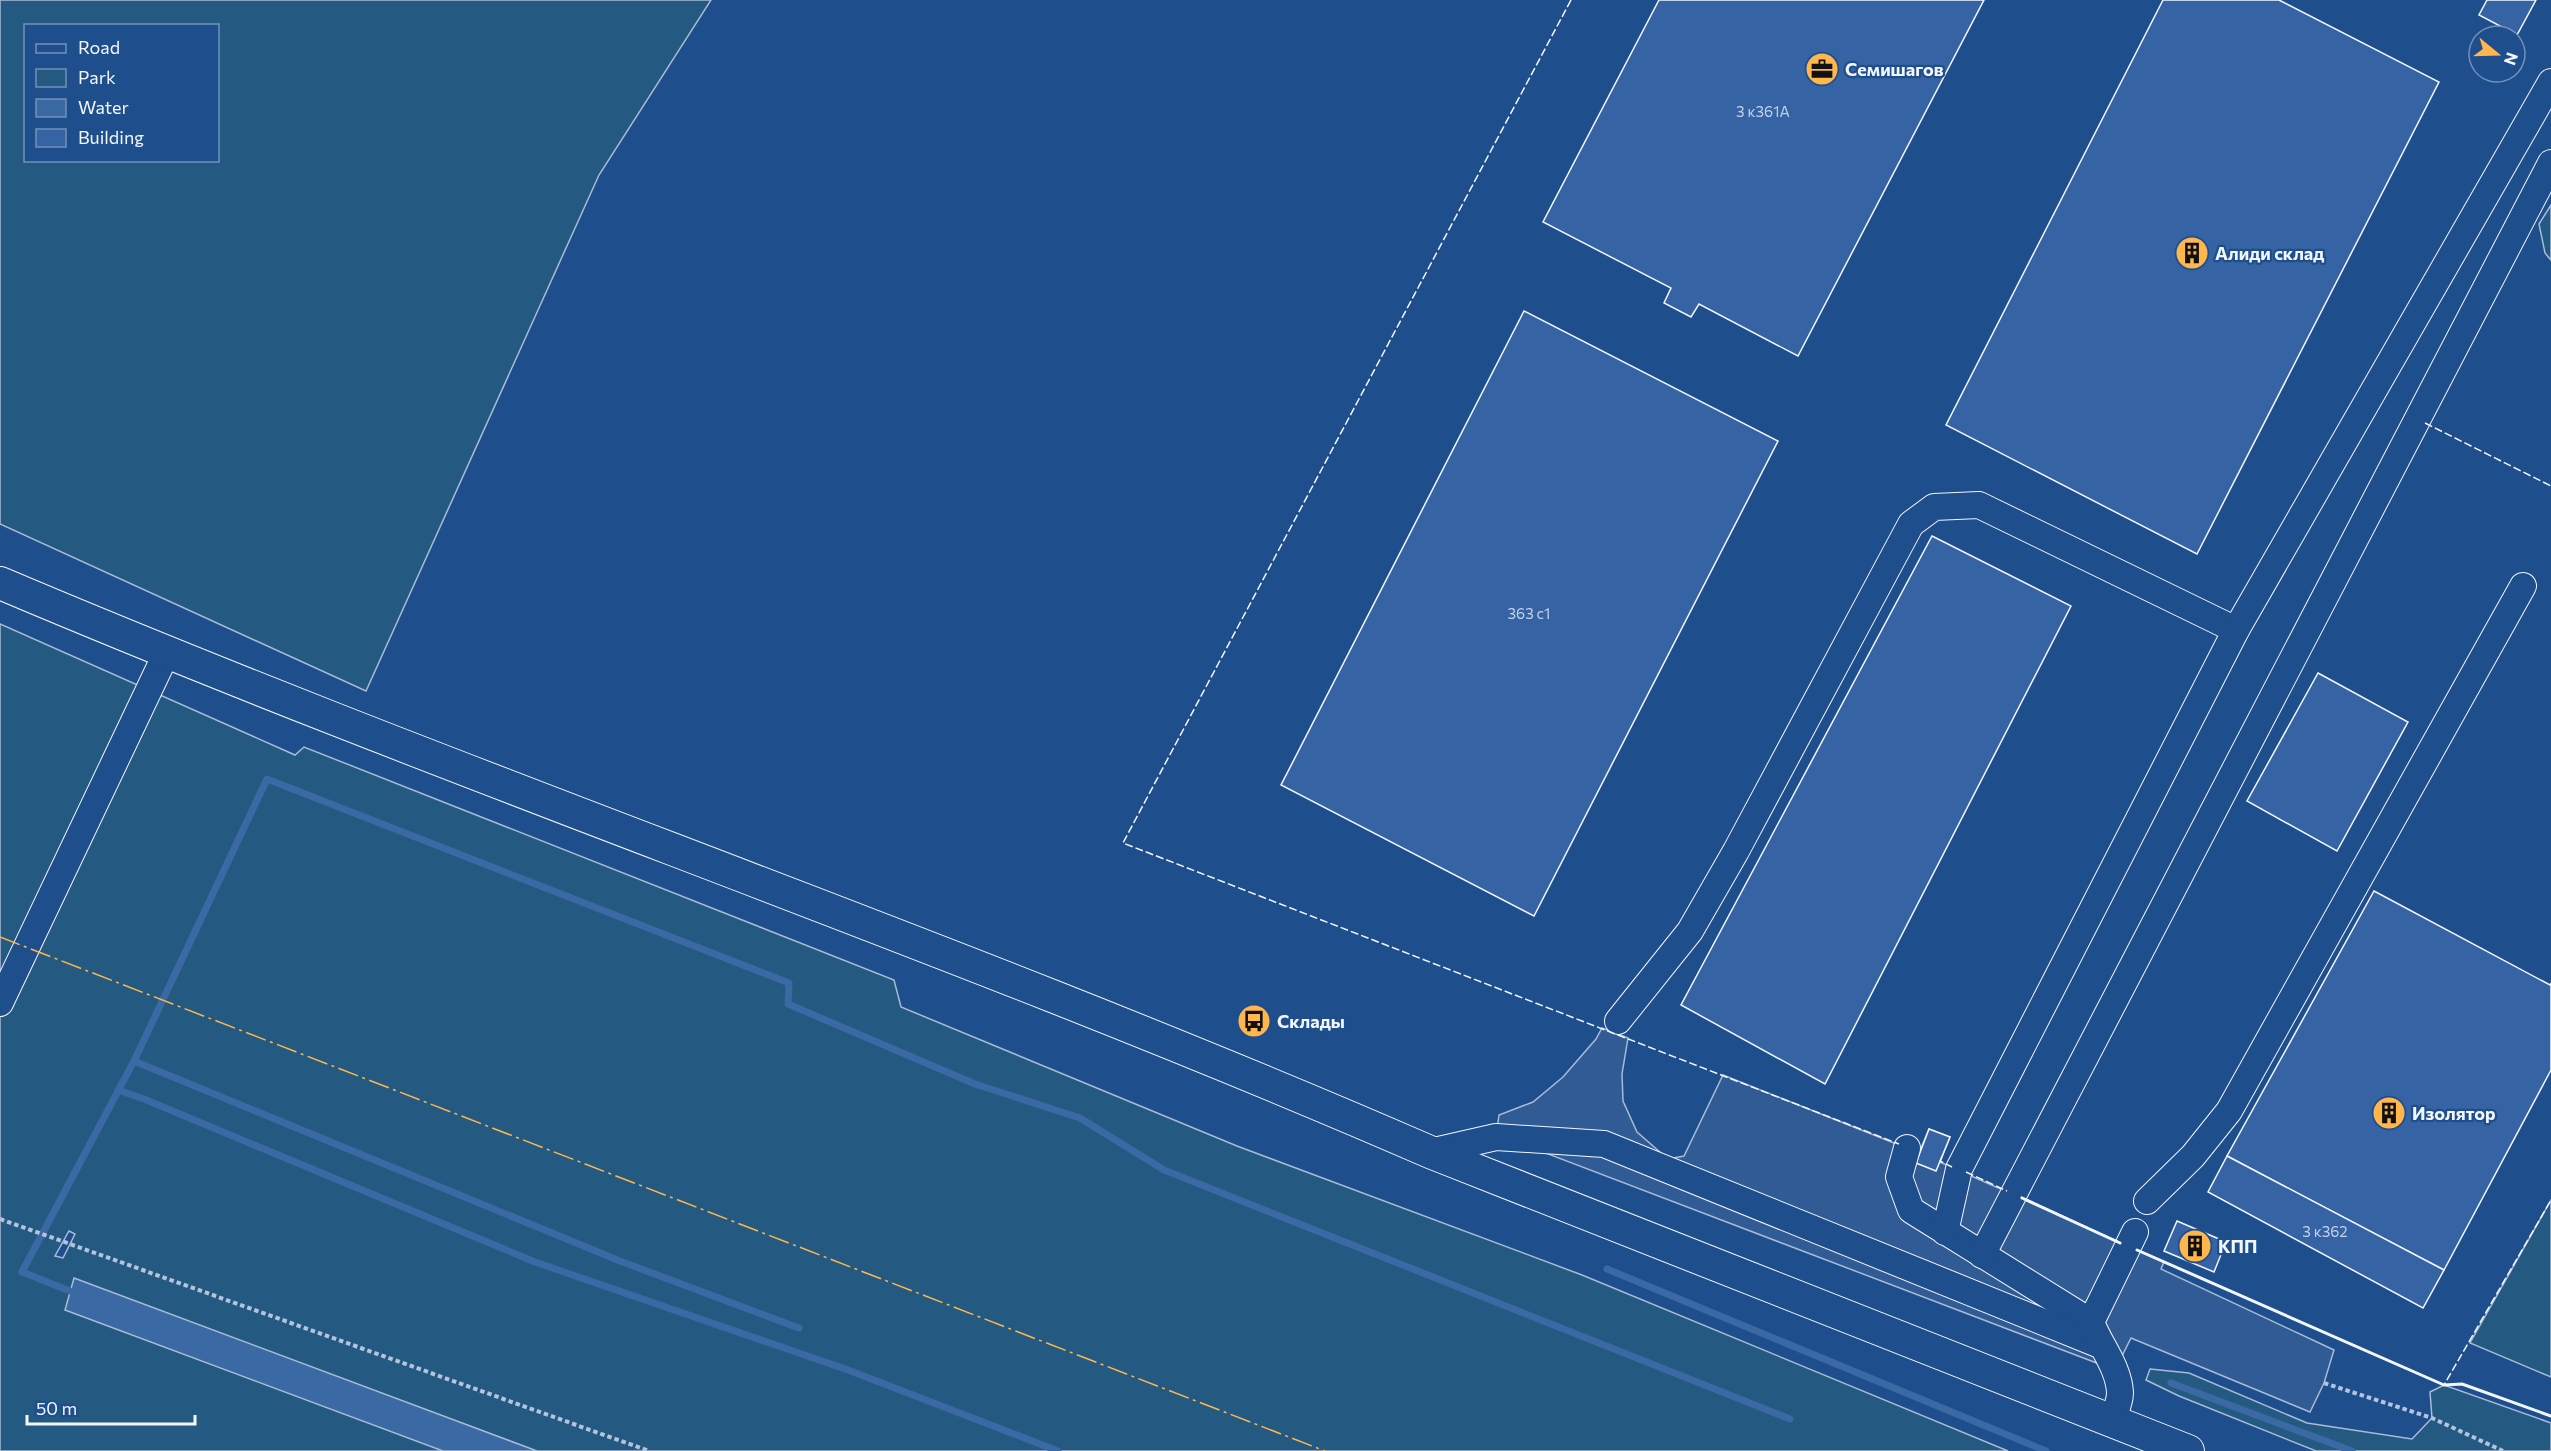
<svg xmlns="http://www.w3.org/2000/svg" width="2551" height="1451" viewBox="0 0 2551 1451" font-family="Commissioner,sans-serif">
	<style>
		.green { fill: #245a82; stroke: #a8bbd7; stroke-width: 1.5; fill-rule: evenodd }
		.parking { fill: #305b95; stroke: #a8bbd7; stroke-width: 1.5 }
		.water { fill: #3b69a3; stroke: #a8bbd7; stroke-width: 1.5 }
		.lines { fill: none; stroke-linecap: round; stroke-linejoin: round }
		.stream { stroke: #3b69a3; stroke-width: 7 }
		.building { fill: #3563a3; stroke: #f2f6ff; stroke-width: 1.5 }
		.minor-casing { stroke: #f2f6ff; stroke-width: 28 }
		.major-casing { stroke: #f2f6ff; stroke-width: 34 }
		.path { stroke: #b3c4dc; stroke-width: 4; stroke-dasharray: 4.5 3; stroke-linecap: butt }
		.minor { stroke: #1f4e8c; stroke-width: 26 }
		.major { stroke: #1f4e8c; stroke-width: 32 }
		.fence { stroke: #f2f6ff; stroke-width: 1.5; stroke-dasharray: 8 3; stroke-linecap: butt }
		.wall { stroke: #f2f6ff; stroke-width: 3 }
		.power { stroke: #ffb74d; stroke-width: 1.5; stroke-dasharray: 21 4.5 3 4.5; stroke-linecap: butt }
		.labels { text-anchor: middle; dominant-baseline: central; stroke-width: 4.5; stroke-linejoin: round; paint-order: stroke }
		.number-label { font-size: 15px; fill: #c3d1e8 }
		.poi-label { font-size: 18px; font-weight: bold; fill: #f2f6ff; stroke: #1f4e8c; text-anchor: start }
	</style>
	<rect width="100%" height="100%" fill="#1f4e8c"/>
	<g class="green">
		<path d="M 0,0 L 711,0 L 599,175 L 366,691 L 0,524 ZM 26,26 L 218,26 L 218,160 L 26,160 Z"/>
		<polygon points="2551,205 2551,260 2545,253 2539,224"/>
		<path d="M 0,624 L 295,755 L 304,747 L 894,980 L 901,1007 L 1237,1146 L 1582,1275 L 2008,1451 L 0,1451 ZM 69,1231 L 75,1234 L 63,1258 L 55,1256 Z"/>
		<polygon points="2551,1200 2551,1377 2470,1343"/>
		<polygon points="2150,1369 2189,1373 2307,1423 2412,1439 2432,1418 2430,1392 2444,1385 2551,1423 2551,1451 2316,1451 2179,1396 2146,1380"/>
	</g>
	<polygon class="parking" points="1602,1028 1628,1038 1622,1074 1623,1101 1637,1132 1668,1159 1684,1156 1723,1075 1919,1153 1929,1129 1950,1137 1940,1162 2164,1262 2161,1269 2334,1350 2324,1383 2310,1412 2131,1338 2115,1370 1514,1141 1496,1137 1499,1115 1533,1102 1563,1077 1596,1039"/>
	<polygon class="water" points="74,1278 537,1451 443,1451 65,1310"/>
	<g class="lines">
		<g class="stream">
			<polyline points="134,1061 620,1261 799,1328"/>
			<polyline points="118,1090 144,1099 535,1262 848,1370 1058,1451"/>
			<polyline points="1607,1269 2046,1451"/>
			<polyline points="70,1291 22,1272 134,1061 267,779 789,983 788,1004 975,1084 1080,1118 1164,1170 1790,1419"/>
			<polyline points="2171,1383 2352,1451"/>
		</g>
	</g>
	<g class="building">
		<polygon points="1659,0 1984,0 1798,356 1699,304 1691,317 1664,303 1671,288 1543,222"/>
		<polygon points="2163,0 2279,0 2439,82 2197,554 1946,425"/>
		<polygon points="2487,0 2536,0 2517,35 2479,15"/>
		<polygon points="1524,311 1778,441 1534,916 1281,785"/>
		<polygon points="1932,536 2071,606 1825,1084 1681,1005"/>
		<polygon points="2318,673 2408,722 2337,851 2247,801"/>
		<polygon points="2374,891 2550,985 2551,983 2551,1070 2444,1270 2227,1156"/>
		<polygon points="1249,1015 1261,1019 1259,1025 1246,1021"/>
		<polygon points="1929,1129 1950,1137 1936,1171 1916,1163"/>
		<polygon points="2227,1156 2444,1270 2423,1308 2208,1192"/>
		<polygon points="2177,1221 2226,1242 2214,1272 2164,1251"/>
	</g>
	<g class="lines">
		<g class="minor-casing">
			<g id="minor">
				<polyline points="0,1003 166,654"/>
				<polyline points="1618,1021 1690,931 1736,851 1911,524 1934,507 1979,505 2236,630"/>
				<polyline points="1907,1148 1899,1177 1911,1210 2091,1322"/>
				<polyline points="1430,1152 1496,1137 1604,1144 2100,1345"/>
				<polyline points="2147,1201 2193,1156 2229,1111 2523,586"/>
				<polyline points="1945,1232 1959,1169 2236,630 2551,82"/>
				<polyline points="1982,1255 2551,163"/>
				<path d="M 2112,1421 C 2115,1413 2120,1402 2120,1393 C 2119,1367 2100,1346 2091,1322 L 2135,1232"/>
			</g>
		</g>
		<g class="major-casing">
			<path id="major" d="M 0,583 C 472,783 959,947 1430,1152 L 2188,1451"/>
		</g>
		<g class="path">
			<polyline points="0,1219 649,1451"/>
			<polyline points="2324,1383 2432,1418 2503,1451"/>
		</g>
		<use href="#minor" class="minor"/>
		<use href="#major" class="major"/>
		<g class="fence">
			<polyline points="1571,0 1123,843 1899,1144"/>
			<polyline points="2425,423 2551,486"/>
			<polyline points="1942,1157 1940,1161 1952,1167"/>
			<polyline points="1966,1172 2007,1191"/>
			<polyline points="2021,1197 2121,1243"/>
			<polyline points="2137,1250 2444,1385 2551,1200"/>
		</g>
		<g class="wall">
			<polyline points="2022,1198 2120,1243"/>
			<polyline points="2137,1250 2444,1385 2462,1384 2551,1416"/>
		</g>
		<polyline class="power" points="0,937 1325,1451"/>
	</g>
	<defs>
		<g id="office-disc" transform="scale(1.725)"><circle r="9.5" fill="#ffb74d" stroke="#1f4e8c"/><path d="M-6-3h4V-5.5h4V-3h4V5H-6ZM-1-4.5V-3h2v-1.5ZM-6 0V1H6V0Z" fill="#111"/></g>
		<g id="building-disc" transform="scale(1.725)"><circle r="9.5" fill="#ffb74d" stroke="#1f4e8c"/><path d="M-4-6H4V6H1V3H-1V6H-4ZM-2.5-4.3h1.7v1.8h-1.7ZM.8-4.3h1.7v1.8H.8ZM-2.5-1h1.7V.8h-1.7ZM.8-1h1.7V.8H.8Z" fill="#111"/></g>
		<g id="bus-disc" transform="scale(1.725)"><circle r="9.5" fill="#ffb74d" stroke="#1f4e8c"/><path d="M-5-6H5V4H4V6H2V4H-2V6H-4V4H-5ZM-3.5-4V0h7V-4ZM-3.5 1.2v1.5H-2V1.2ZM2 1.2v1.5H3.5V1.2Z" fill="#111"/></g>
	</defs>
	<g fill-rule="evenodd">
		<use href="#office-disc" x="1822" y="69"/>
		<use href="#building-disc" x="2192" y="253"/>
		<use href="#bus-disc" x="1254" y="1021"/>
		<use href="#building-disc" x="2389" y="1113"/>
		<use href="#building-disc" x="2195" y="1246"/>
	</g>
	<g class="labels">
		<g class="number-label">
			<text x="1763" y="111">3 к361А</text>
			<text x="1529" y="613">363 с1</text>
			<text x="2325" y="1231">3 к362</text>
		</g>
		<g class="poi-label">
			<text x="1845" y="69">Семишагов</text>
			<text x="2215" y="253">Алиди склад</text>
			<text x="1277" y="1021">Склады</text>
			<text x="2412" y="1113">Изолятор</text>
			<text x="2218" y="1246">КПП</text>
		</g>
	</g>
	<rect x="24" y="24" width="195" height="138" fill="#1f4e8c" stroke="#7391ba" stroke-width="1.5"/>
	<rect x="36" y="44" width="30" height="9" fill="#1f4e8c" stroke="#7391ba" stroke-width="1.5"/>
	<text x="78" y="54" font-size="18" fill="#f2f6ff">Road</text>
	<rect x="36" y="69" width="30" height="18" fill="#245a82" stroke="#7391ba" stroke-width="1.5"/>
	<text x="78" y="84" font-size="18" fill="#f2f6ff">Park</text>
	<rect x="36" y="99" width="30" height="18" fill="#3b69a3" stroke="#7391ba" stroke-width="1.5"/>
	<text x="78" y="114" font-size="18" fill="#f2f6ff">Water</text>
	<rect x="36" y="129" width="30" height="18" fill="#3563a3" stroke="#7391ba" stroke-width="1.5"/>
	<text x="78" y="144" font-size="18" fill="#f2f6ff">Building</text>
	<g transform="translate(2497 54) rotate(109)"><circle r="28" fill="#1f4e8c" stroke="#7391ba" stroke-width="1.5"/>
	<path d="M0-4.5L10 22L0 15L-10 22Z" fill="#ffb74d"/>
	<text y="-9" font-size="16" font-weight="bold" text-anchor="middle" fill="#f2f6ff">N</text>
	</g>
	<path d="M27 1415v9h168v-9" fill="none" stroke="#f2f6ff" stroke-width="3"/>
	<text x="36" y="1415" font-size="18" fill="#f2f6ff" stroke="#1f4e8c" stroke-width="4.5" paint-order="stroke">50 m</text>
</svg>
